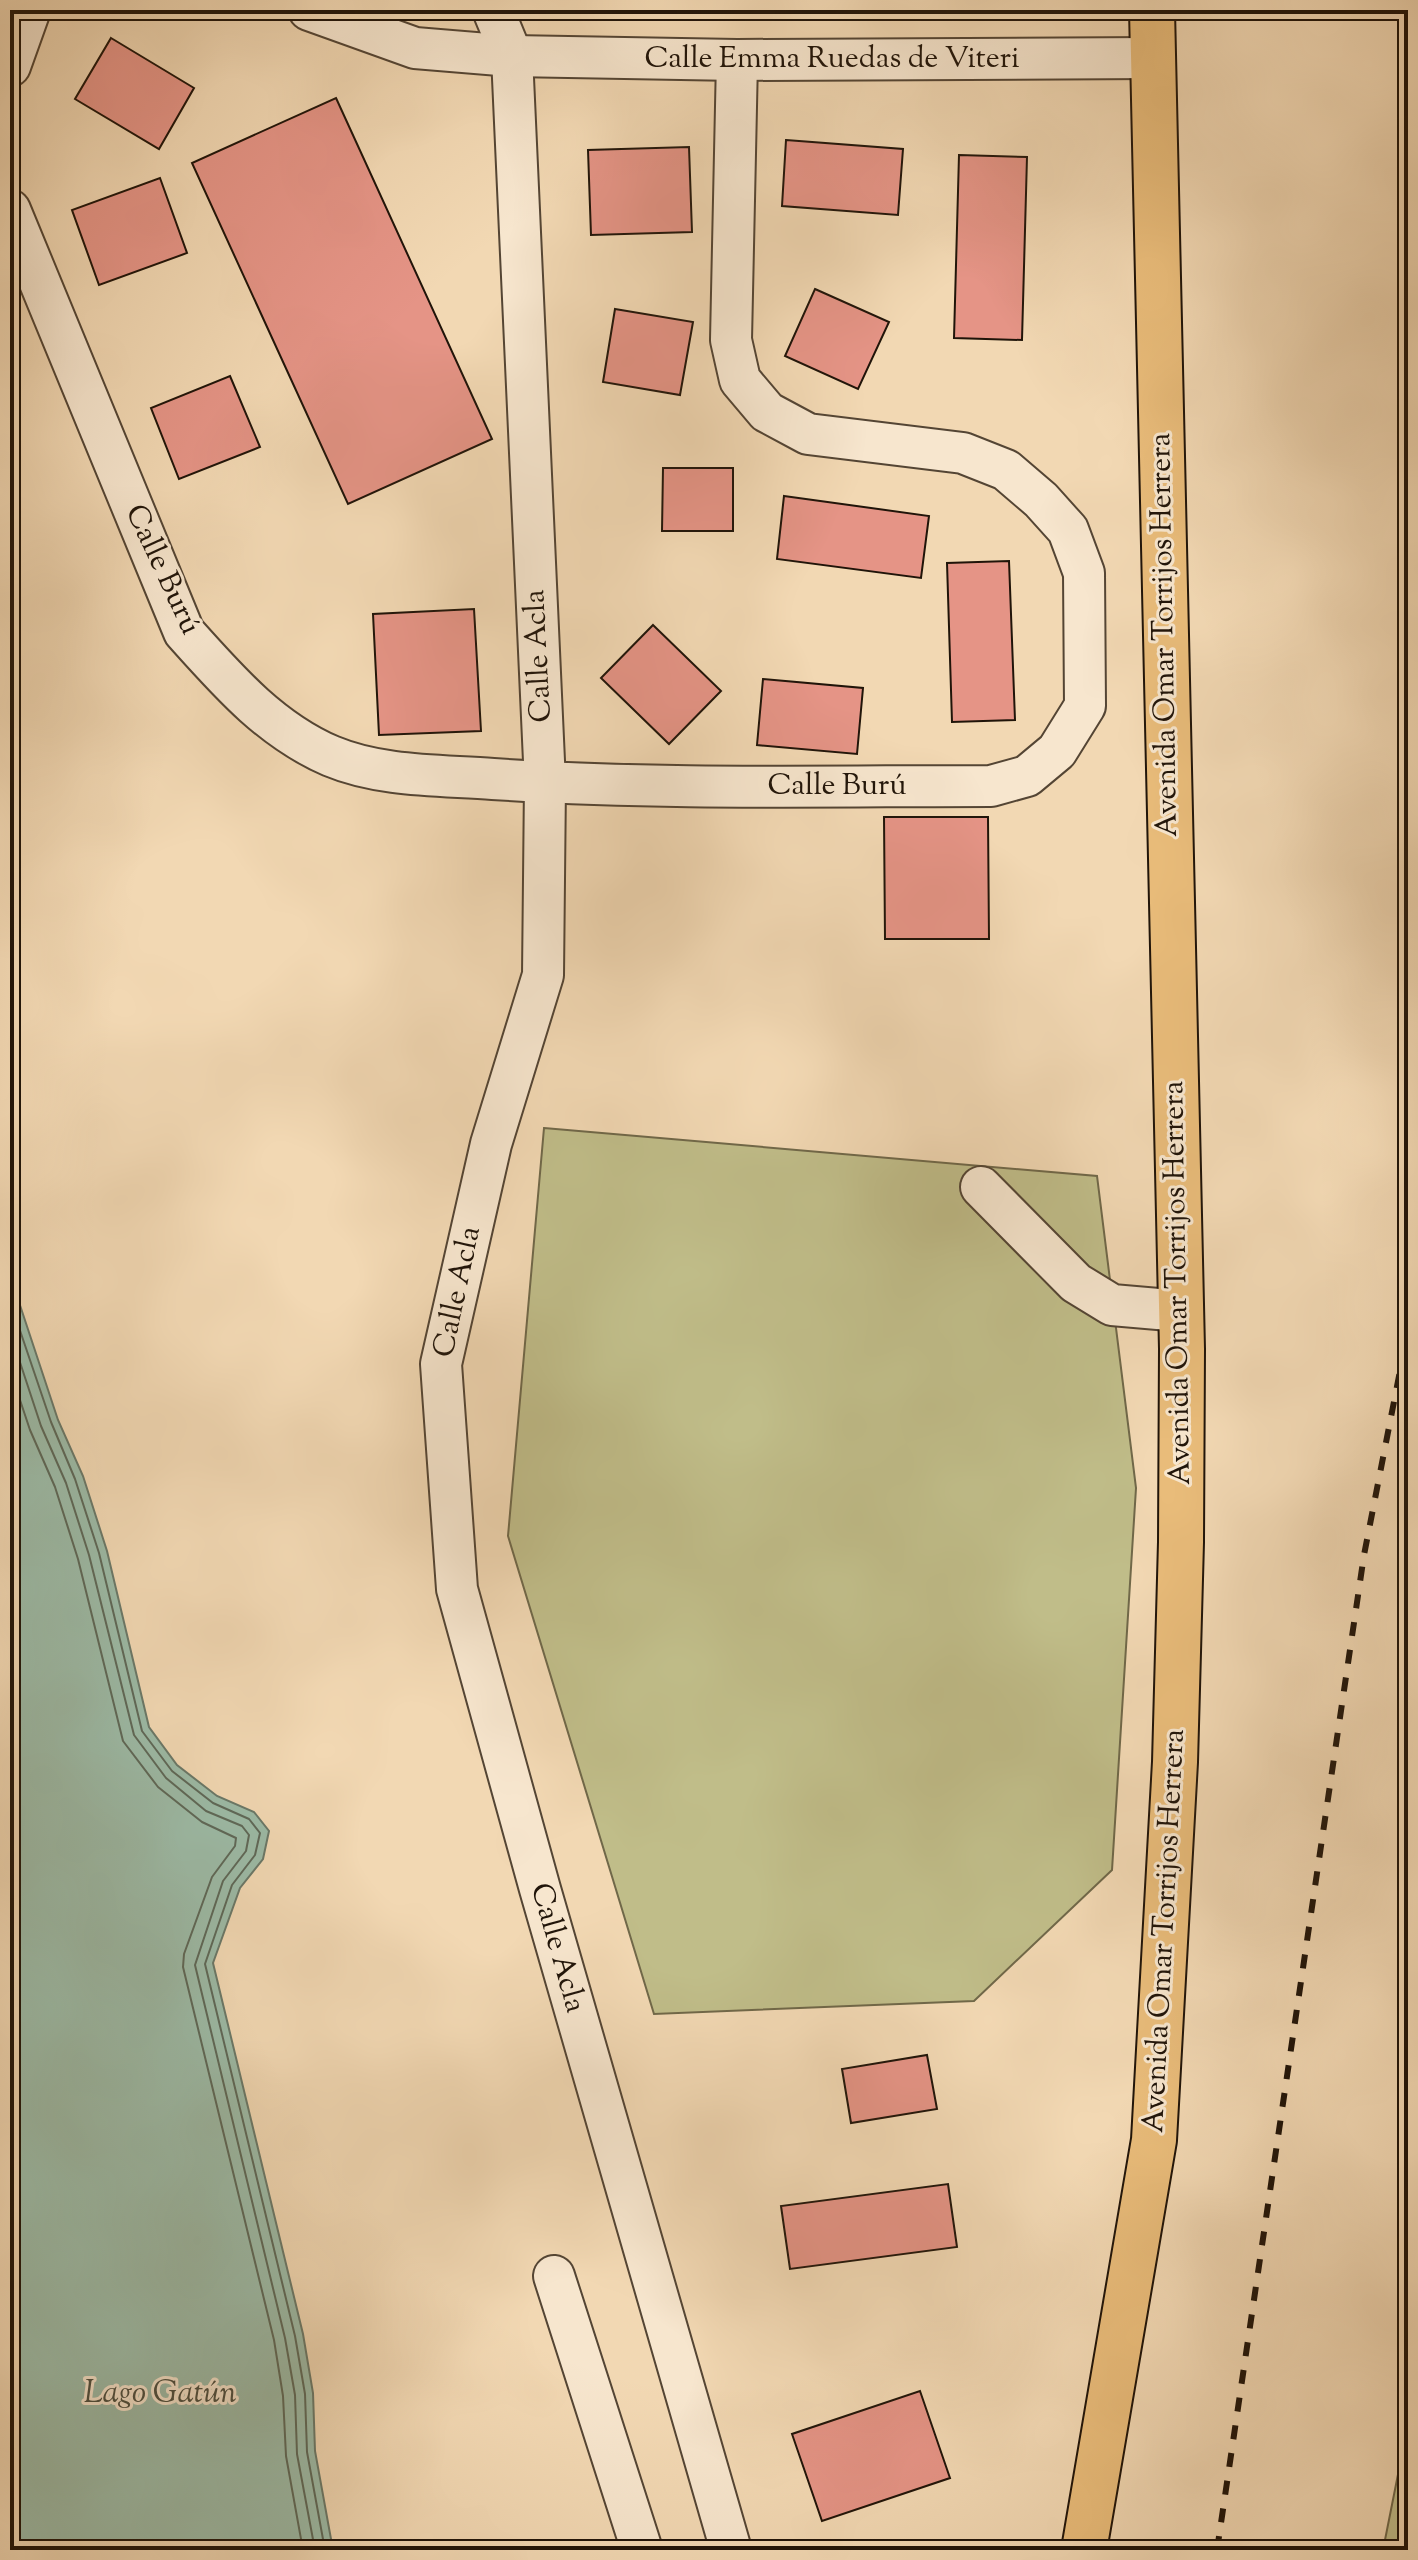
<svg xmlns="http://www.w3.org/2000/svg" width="1418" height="2560" viewBox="0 0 1418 2560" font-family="'Sorts Mill Goudy',serif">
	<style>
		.green { fill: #c0bd89; stroke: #706849; stroke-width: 2 }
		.water { fill: #9cbba7; stroke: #6a7868; stroke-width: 2 }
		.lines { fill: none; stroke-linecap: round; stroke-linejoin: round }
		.shore { stroke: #5e6858; stroke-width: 2 }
		.building { fill: #e59486; stroke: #201409; stroke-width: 2 }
		.minor-casing { stroke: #544534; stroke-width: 44 }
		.major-casing { stroke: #201409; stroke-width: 48 }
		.minor { stroke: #f7e6ce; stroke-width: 40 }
		.major { stroke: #e9bc7a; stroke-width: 44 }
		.rail { stroke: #201409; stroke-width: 6; stroke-dasharray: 14 14; stroke-linecap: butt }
		.labels { text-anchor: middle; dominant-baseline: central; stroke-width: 6; stroke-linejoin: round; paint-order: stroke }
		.street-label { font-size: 30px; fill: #201409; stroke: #f7e6ce }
		.water-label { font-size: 32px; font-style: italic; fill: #4b4e40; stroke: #f7e6ce }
	</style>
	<rect width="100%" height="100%" fill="#f2d8b3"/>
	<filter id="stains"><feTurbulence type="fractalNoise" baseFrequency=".0025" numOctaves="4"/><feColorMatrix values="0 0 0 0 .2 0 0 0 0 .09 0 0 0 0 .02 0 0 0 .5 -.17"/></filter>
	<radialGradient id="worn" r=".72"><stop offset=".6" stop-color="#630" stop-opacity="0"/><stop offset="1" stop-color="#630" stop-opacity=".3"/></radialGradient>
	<g class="green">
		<polygon points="544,1128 1097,1176 1136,1488 1112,1870 974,2001 654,2014 508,1536"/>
		<polygon points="1408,2424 1408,2550 1383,2550"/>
	</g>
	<polygon class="water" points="10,1275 58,1420 83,1476 107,1551 149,1727 177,1765 217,1796 254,1812 269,1831 263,1859 240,1888 213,1963 303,2334 313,2393 315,2451 333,2550 10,2550"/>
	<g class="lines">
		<g class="shore">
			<polyline points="10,1301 51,1422 75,1479 99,1553 142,1731 172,1771 213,1803 249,1819 260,1833 255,1855 232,1885 205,1964 295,2336 305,2394 307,2452 325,2550"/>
			<polyline points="10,1332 41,1426 66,1483 89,1555 134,1735 166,1778 206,1811 242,1826 249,1835 246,1851 223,1881 195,1965 285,2338 295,2395 297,2454 315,2550"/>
			<polyline points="10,1370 30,1430 55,1487 78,1559 123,1741 158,1787 202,1822 236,1838 235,1846 212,1877 184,1954 183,1967 274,2340 283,2396 286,2456 303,2550"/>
		</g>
	</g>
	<g class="building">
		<polygon points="111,38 194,88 159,149 75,99"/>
		<polygon points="336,98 492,439 348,504 192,163"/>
		<polygon points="786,140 903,149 898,215 782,206"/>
		<polygon points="689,147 692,232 591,235 588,150"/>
		<polygon points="959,155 1027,157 1022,340 954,338"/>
		<polygon points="160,178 187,253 99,285 72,210"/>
		<polygon points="815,289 889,322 858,389 785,356"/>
		<polygon points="615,309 693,322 680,395 603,382"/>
		<polygon points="230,376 260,447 179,479 151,408"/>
		<polygon points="663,468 733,468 733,531 662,531"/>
		<polygon points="784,496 929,516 921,578 777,559"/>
		<polygon points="1009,561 1015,720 952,722 947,563"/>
		<polygon points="474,609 481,731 379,735 373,614"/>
		<polygon points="653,625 721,691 669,744 601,678"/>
		<polygon points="763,679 863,688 857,754 757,745"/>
		<polygon points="884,817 988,817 989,939 885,939"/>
		<polygon points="927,2055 937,2109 851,2123 842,2069"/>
		<polygon points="948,2184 957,2247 790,2269 781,2206"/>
		<polygon points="920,2391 950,2478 822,2521 792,2434"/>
	</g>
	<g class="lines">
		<g class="minor-casing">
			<g id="minor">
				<polyline points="309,10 415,48 512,56 737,60 1152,58"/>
				<polyline points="493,10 512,56 545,783 543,975 491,1144 441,1364 457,1589 540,1889 731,2550"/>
				<polyline points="10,66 30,10"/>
				<path d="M 10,210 L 184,632 C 227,680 270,730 331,756 C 381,777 440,775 493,779 C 658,790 825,786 991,786 L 1027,776 L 1057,751 L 1085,706 L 1084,573 L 1068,530 L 1041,500 L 1006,470 L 963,453 L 808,434 L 767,412 L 740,380 L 731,340 L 737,60"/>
				<polyline points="981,1187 1076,1283 1112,1305 1181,1311"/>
				<polyline points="554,2276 642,2550"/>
			</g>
		</g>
		<g class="major-casing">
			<polyline id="major" points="1084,2550 1154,2140 1175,1762 1181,1542 1182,1349 1152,10"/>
		</g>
		<use href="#minor" class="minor"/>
		<use href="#major" class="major"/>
		<polyline class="rail" points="1217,2550 1364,1555 1408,1330"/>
	</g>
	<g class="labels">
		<g class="street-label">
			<text x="832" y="59">Calle Emma Ruedas de Viteri</text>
			<text transform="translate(162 570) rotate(65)">Calle Burú</text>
			<text transform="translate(1165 635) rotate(-91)">Avenida Omar Torrijos Herrera</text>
			<text transform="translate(539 656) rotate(-93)">Calle Acla</text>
			<text x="837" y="786">Calle Burú</text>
			<text transform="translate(1178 1283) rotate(-91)">Avenida Omar Torrijos Herrera</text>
			<text transform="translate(458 1292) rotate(-78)">Calle Acla</text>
			<text transform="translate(1165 1931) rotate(-87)">Avenida Omar Torrijos Herrera</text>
			<text transform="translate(557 1948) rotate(74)">Calle Acla</text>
		</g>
		<g class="water-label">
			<text x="160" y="2394">Lago Gatún</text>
		</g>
	</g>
	<rect width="1418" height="2560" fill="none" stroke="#f2d8b3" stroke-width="40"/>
	<rect x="12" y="12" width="1394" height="2536" fill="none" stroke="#201409" stroke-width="4"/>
	<rect x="20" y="20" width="1378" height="2520" fill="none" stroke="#201409" stroke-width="2"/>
	<rect width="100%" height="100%" filter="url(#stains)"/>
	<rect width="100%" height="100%" fill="url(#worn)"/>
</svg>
